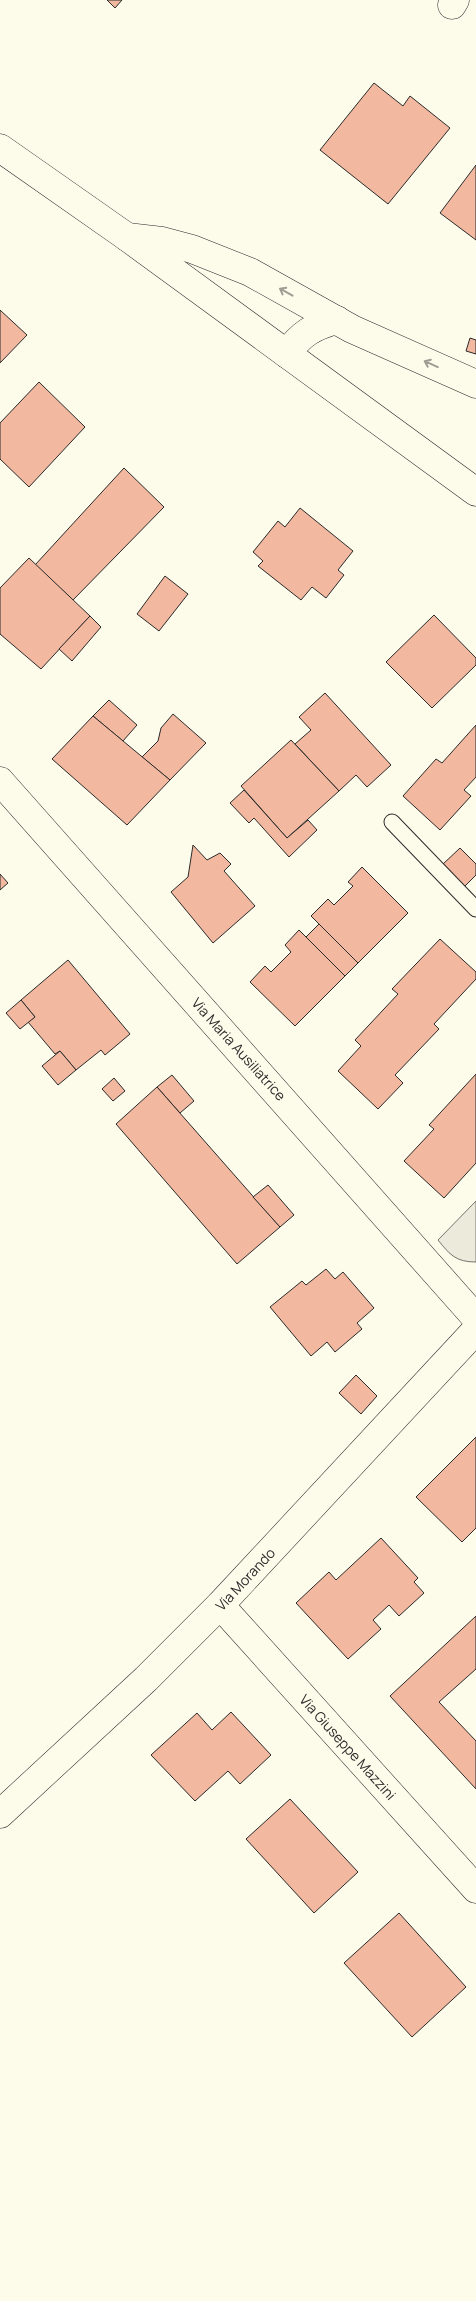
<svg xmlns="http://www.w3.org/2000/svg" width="476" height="2301" viewBox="0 0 476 2301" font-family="Manrope,sans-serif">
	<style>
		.green { fill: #ecebdb; stroke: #74746e }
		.building { fill: #f2b8a0; stroke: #2b2b2b }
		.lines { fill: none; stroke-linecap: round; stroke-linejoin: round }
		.lane-casing { stroke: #2b2b2b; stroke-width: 17 }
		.street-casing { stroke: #2b2b2b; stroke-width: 29 }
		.primary-casing { stroke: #2b2b2b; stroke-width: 29 }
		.lane { stroke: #fdfbea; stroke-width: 15 }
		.street { stroke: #fdfbea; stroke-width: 28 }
		.primary { stroke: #fdfbea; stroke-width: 28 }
		.oneway { stroke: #9e9d94 }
		.labels { text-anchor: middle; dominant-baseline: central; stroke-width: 4; stroke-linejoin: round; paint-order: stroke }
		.street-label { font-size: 14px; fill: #2b2b2b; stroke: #fdfbea }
	</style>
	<rect width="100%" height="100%" fill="#fdfbea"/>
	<path class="green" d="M 476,1201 L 476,1262 C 456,1262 450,1255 438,1240 Z"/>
	<g class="building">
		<polygon points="107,0 122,0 115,8"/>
		<polygon points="374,83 403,106 410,96 450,128 388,204 320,150"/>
		<polygon points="476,165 476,240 440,213"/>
		<polygon points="0,310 27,335 0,363"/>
		<polygon points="470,338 476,340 476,354 466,351"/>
		<polygon points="39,382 85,427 29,487 0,459 0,423"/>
		<polygon points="124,468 164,507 73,600 35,565"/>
		<polygon points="300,508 353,551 338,570 344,575 326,598 312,587 301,600 258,566 263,561 253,552 278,521 285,527"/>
		<polygon points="29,558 90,616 41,669 0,634 0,588"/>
		<polygon points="165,576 188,594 159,631 137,614"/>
		<polygon points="434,615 476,658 476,665 432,708 386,662"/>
		<polygon points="90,616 101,627 72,661 59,649"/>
		<polygon points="325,693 391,765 367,787 356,775 339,791 295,744 311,730 299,717"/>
		<polygon points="109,700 137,725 123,741 93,716"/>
		<polygon points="173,714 206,743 170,780 142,757 158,741 161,728"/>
		<polygon points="93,716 170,780 127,825 52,759"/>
		<polygon points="476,725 476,777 464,790 471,796 440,830 403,796 436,759 442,763"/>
		<polygon points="291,740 339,791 287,838 241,786"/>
		<polygon points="244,790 287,838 308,820 317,830 289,857 254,818 249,823 230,803"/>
		<polygon points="193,845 207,860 220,853 231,864 224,871 255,906 213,943 171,892 188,877"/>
		<polygon points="460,848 476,864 476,875 464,887 442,865"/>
		<polygon points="362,867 408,913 358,963 311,916 328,899 334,905 353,886 348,882"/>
		<polygon points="0,874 8,883 0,890"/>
		<polygon points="319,924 358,963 345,976 306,937"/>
		<polygon points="299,930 345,976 295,1026 250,982 265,966 271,972 291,952 285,945"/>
		<polygon points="440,939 476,972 476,979 434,1024 439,1029 395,1075 403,1083 378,1109 338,1071 361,1046 355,1040 398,994 392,989"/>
		<polygon points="68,960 130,1034 105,1055 101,1050 76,1070 60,1051 55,1054 28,1022 35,1017 21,1000"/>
		<polygon points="21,1000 35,1017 20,1029 6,1013"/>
		<polygon points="60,1051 76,1070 58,1085 42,1066"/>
		<polygon points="476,1074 476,1163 444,1198 404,1161 434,1129 429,1125"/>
		<polygon points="172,1075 194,1101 180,1113 157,1087"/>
		<polygon points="114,1078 125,1091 113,1101 102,1089"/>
		<polygon points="157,1087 280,1227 237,1264 116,1124"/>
		<polygon points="268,1185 294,1215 280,1227 253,1197"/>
		<polygon points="326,1269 335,1279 343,1272 374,1308 357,1323 362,1329 335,1352 327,1342 311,1356 270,1307 302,1281 306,1285"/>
		<polygon points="356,1375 377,1396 361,1414 339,1393"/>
		<polygon points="476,1437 476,1528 462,1542 416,1497"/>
		<polygon points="381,1538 418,1578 414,1582 424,1593 399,1616 389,1605 373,1620 381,1629 348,1659 296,1603 329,1572 336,1580"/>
		<polygon points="476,1616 476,1669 439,1702 476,1741 476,1789 390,1696"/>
		<polygon points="231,1712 271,1755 240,1784 228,1771 195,1801 151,1755 197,1713 212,1730"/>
		<polygon points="290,1799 358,1872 314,1913 246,1839"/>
		<polygon points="399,1913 466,1987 412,2037 344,1963"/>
	</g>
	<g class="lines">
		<g class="lane-casing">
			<polyline id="lane" points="392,822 476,909"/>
		</g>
		<g class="street-casing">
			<g id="street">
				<polyline points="452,5 455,0"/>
				<polyline points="127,237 162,241 192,249 250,272 352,329 476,384"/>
				<path d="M 287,354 C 300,334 314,326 337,320"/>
				<polyline points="0,781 476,1318"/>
				<polyline points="220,1605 476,1889"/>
				<polyline points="0,1814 146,1679 220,1605 476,1330"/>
			</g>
		</g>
		<g class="primary-casing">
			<polyline id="primary" points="0,148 127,237 476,492"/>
		</g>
		<use href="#lane" class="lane"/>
		<use href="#street" class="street"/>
		<use href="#primary" class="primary"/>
	</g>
	<defs><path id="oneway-shaft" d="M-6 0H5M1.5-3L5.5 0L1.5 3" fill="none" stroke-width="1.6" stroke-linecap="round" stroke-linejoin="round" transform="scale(1.25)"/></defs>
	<g class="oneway">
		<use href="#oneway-shaft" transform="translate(286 292) rotate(-151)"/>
		<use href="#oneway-shaft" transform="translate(431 364) rotate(-156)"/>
	</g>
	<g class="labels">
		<g class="street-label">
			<text transform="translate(239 1049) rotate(48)">Via Maria Ausiliatrice</text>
			<text transform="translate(245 1579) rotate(-47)">Via Morando</text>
			<text transform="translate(348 1747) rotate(48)">Via Giuseppe Mazzini</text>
		</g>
	</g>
</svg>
